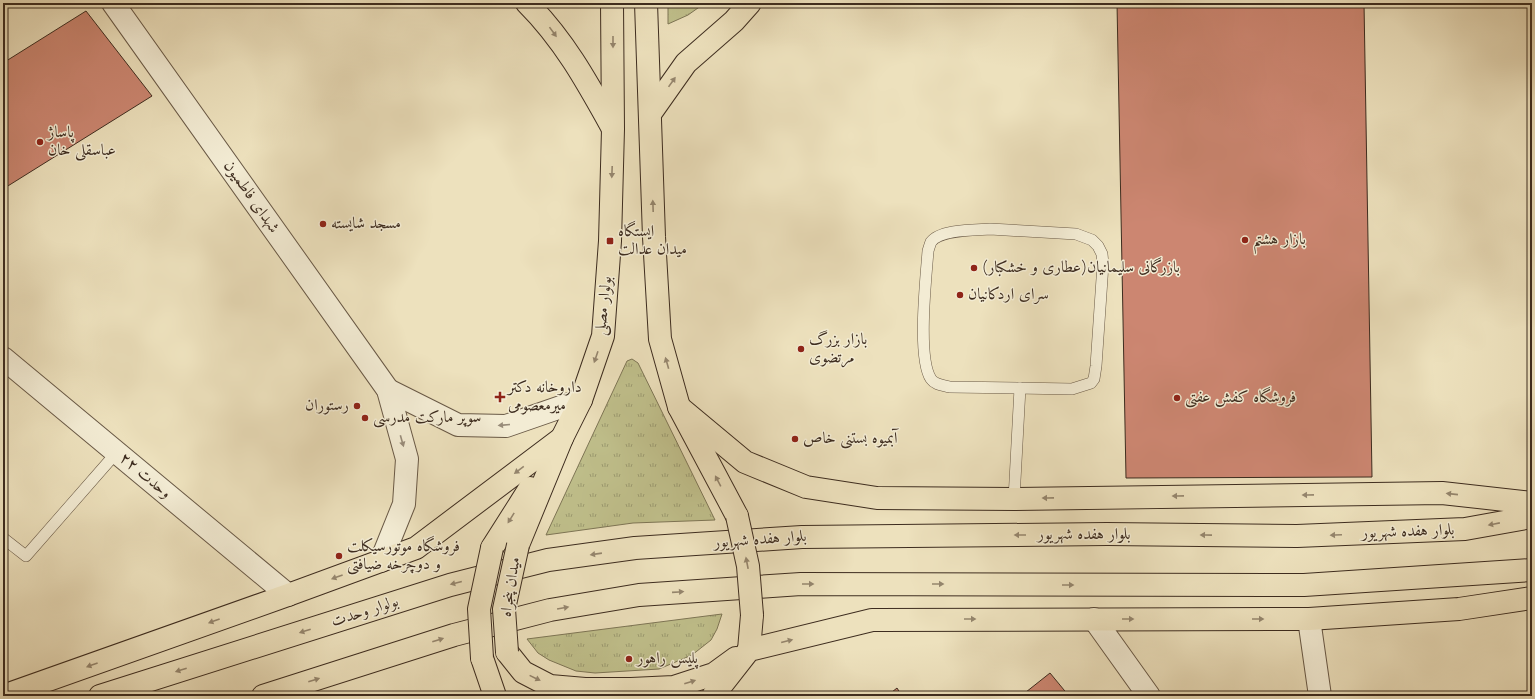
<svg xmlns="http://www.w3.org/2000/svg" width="1535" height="699" viewBox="0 0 1535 699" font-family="'Old Standard TT',Amiri,serif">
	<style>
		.grass { fill: url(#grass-tufts); stroke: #7e7656 }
		.building { fill: #cc8671; stroke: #3d2c1f }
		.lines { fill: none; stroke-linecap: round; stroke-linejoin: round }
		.service-casing { stroke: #695946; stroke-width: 12 }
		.minor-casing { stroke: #695946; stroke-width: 24 }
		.tertiary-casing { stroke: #695946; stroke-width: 24 }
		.primary-casing { stroke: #3d2c1f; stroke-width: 24 }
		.service { stroke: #f3ecd4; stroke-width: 11 }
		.minor { stroke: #f3ecd4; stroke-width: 22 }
		.tertiary { stroke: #f3ecd4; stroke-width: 22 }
		.primary { stroke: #ede1bd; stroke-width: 22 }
		.primary-bridge-casing { stroke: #3d2c1f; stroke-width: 24; stroke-linecap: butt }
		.primary-bridge { stroke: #ede1bd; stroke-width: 22 }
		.oneway { fill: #95866e }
		.oneway2 { fill: #988c7a }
		.poi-dot { fill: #8f2418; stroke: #f3ecd4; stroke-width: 1.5 }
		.labels { text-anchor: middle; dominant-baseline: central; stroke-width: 3; stroke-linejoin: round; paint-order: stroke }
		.poi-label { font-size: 16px; fill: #3d2c1f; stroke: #f3ecd4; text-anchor: start }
		.street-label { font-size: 16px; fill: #3d2c1f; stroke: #f3ecd4 }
	</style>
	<defs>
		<pattern id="grass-tufts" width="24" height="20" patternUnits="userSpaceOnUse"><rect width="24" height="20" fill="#c0c08c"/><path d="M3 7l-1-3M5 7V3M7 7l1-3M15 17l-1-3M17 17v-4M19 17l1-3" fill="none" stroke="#9d9c72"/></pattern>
	</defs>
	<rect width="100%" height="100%" fill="#ede1bd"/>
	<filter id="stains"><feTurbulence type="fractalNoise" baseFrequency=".005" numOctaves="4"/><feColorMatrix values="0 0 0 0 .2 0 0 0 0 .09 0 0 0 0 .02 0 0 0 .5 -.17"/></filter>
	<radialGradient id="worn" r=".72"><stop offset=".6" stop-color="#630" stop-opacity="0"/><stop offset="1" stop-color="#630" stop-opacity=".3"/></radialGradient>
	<g class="grass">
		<polygon points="668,3 705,3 688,15 668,24"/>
		<polygon points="632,359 638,363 715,520 633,523 546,535 627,361"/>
		<polygon points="722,614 717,629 711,640 692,655 659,669 595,673 576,671 549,660 538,653 527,639"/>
	</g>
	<g class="building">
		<polygon points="1117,3 1364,3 1372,477 1126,478"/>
		<polygon points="86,11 152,96 3,189 3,63"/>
		<polygon points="1050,673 1069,696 1021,696"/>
		<polygon points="897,688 902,696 887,696"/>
	</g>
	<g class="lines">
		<g class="service-casing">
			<g id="service">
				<path d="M 990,229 L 1076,234 L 1092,240 L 1098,246 L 1102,254 L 1103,264 L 1096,366 L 1094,379 L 1091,383 L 1072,389 L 950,387 C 943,385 935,385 931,379 C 917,358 926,278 928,251 C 929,248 930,244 931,242 C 940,229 976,230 990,229 Z"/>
				<polyline points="1014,499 1020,388"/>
				<polyline points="3,538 26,556 117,452"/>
			</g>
		</g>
		<g class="minor-casing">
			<g id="minor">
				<polyline points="3,358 288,595"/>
				<polyline points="1094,619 1149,696"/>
				<polyline points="1309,619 1320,696"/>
			</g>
		</g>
		<g class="tertiary-casing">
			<g id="tertiary">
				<polyline points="113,3 388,390 407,459 404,504 381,561"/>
				<polyline points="388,390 458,425 506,426 581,400"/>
			</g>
		</g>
		<g class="primary-casing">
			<g id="primary">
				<path d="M 527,3 C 564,40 587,82 612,127"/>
				<polyline points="646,3 654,237 660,339 679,407 737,516"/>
				<polyline points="650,114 686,63 734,21 750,3"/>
				<polyline points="679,407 745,462 806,487 877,498 1014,499 1442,493 1532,503"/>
				<polyline points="518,545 562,438 581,400 603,336 610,241 613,129 612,3"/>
				<polyline points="492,548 530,488"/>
				<polyline points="749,650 752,615"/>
				<polyline points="507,652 523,672 550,686 585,689 631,689 674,687 714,674 736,658"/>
				<polyline points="482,658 495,696"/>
				<polyline points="3,696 288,595 416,548 562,438"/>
				<polyline points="100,696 450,585 548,560 635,548 802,537 1107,534 1297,536 1465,529 1532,517"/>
				<polyline points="263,696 454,635 550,610 639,595 801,584 1304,585 1532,570"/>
				<polyline points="713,696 749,650 872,620 1309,619 1459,609 1532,598"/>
			</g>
		</g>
		<use href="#service" class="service"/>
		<use href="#minor" class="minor"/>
		<use href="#tertiary" class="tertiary"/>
		<use href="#primary" class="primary"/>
		<g class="primary-bridge-casing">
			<g id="primary-bridge">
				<polyline points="737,516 748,566 752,615"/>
				<polyline points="507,652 504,609 518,545"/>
				<polyline points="482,658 479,609 492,548"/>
			</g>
		</g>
		<use href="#primary-bridge" class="primary-bridge"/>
	</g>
	<defs><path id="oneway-solid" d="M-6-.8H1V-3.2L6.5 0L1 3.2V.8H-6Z"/></defs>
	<g class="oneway">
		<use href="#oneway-solid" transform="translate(553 32) rotate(54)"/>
		<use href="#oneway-solid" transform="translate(613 42) rotate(90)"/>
		<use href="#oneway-solid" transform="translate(672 82) rotate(-55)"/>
		<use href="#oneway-solid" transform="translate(612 172) rotate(92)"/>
		<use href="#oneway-solid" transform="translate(653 206) rotate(-92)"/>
		<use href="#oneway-solid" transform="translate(596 357) rotate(109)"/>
		<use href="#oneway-solid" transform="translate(667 363) rotate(-106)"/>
		<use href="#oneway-solid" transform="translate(519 470) rotate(143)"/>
		<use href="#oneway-solid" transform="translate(718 481) rotate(-118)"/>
		<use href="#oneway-solid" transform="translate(1452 494) rotate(-174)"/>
		<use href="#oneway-solid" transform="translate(1308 495) rotate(179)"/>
		<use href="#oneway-solid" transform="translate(1178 496) rotate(179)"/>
		<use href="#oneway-solid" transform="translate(1048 498) rotate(179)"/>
		<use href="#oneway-solid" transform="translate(511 518) rotate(122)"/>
		<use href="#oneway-solid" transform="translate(1494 524) rotate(169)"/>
		<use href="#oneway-solid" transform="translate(1020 535) rotate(180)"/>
		<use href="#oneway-solid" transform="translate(1206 535) rotate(-179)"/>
		<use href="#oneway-solid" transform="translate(1336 535) rotate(178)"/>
		<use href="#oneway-solid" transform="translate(596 554) rotate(172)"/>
		<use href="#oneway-solid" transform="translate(747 563) rotate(-101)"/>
		<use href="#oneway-solid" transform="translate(337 577) rotate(160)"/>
		<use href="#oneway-solid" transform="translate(456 583) rotate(166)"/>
		<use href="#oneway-solid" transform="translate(808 584)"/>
		<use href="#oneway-solid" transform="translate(938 584)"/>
		<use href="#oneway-solid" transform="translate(1068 585)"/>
		<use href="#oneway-solid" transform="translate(678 592) rotate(-4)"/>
		<use href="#oneway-solid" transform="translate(563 608) rotate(-10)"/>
		<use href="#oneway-solid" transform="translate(970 619)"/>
		<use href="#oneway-solid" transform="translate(1128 619)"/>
		<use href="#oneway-solid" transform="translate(1258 619)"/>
		<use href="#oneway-solid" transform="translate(214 621) rotate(160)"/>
		<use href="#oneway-solid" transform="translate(305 631) rotate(162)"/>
		<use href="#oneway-solid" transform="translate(438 640) rotate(-18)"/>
		<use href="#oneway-solid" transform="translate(787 641) rotate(-14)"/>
		<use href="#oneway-solid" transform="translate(92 665) rotate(160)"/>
		<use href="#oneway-solid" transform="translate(181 670) rotate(162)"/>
		<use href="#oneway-solid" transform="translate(535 678) rotate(26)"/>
		<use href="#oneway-solid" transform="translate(314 680) rotate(-18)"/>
		<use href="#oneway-solid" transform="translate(690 682) rotate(-18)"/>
	</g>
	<g class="oneway2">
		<use href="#oneway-solid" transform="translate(504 425) rotate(175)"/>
		<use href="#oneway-solid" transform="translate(402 441) rotate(74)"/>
	</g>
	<g class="poi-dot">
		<circle cx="40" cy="142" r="4"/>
		<circle cx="323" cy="224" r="4"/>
		<circle cx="1245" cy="240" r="4"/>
		<rect x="606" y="237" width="8" height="8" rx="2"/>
		<circle cx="974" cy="268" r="4"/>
		<circle cx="960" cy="295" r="4"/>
		<circle cx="801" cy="349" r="4"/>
		<path d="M498 391h4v4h4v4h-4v4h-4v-4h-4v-4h4z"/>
		<circle cx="1177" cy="398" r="4"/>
		<circle cx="357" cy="406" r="4"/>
		<circle cx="365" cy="418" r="4"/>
		<circle cx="795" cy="439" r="4"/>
		<circle cx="339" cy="556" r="4"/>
		<circle cx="629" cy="659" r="4"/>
	</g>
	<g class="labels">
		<g class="poi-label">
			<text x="48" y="133">پاساژ<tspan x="48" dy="18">عباسقلی خان</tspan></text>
			<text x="331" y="224">مسجد شایسته</text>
			<text x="618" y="232">ایستگاه<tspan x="618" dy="18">میدان عدالت</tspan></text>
			<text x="1253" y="240">بازار هشتم</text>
			<text x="982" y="268">بازرگانی سلیمانیان(عطاری و خشکبار)</text>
			<text x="968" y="295">سرای اردکانیان</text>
			<text x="809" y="340">بازار بزرگ<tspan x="809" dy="18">مرتضوی</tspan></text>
			<text x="508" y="388">داروخانه دکتر<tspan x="508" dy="18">میرمعصومی</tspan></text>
			<text x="1185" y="398">فروشگاه کفش عفتی</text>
			<text x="349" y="406" text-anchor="end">رستوران</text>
			<text x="373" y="418">سوپر مارکت مدرسی</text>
			<text x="803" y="439">آبمیوه بستنی خاص</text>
			<text x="347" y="547">فروشگاه موتورسیکلت<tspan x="347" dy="18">و دوچرخه ضیافتی</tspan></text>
			<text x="637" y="659">پلیس راهور</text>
		</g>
		<g class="street-label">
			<text transform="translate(251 197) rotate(55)">شهدای فاطمیون</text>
			<text transform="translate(604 306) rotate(-84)">بولوار مصلی</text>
			<text transform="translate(145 476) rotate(40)">وحدت ۲۲</text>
			<text transform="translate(1408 532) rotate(-2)">بلوار هفده شهریور</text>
			<text x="1084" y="535">بلوار هفده شهریور</text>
			<text transform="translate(760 540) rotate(-4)">بلوار هفده شهریور</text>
			<text transform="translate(511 587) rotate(-81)">میدان پنجراه</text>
			<text transform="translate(365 612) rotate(-18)">بولوار وحدت</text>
		</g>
	</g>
	<rect width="1535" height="699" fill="none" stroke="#ede1bd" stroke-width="16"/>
	<rect x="4" y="4" width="1527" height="691" fill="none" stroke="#3d2c1f" stroke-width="2"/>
	<rect x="8" y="8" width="1519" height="683" fill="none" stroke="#3d2c1f"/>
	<rect width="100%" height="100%" filter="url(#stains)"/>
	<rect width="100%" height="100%" fill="url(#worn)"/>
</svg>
